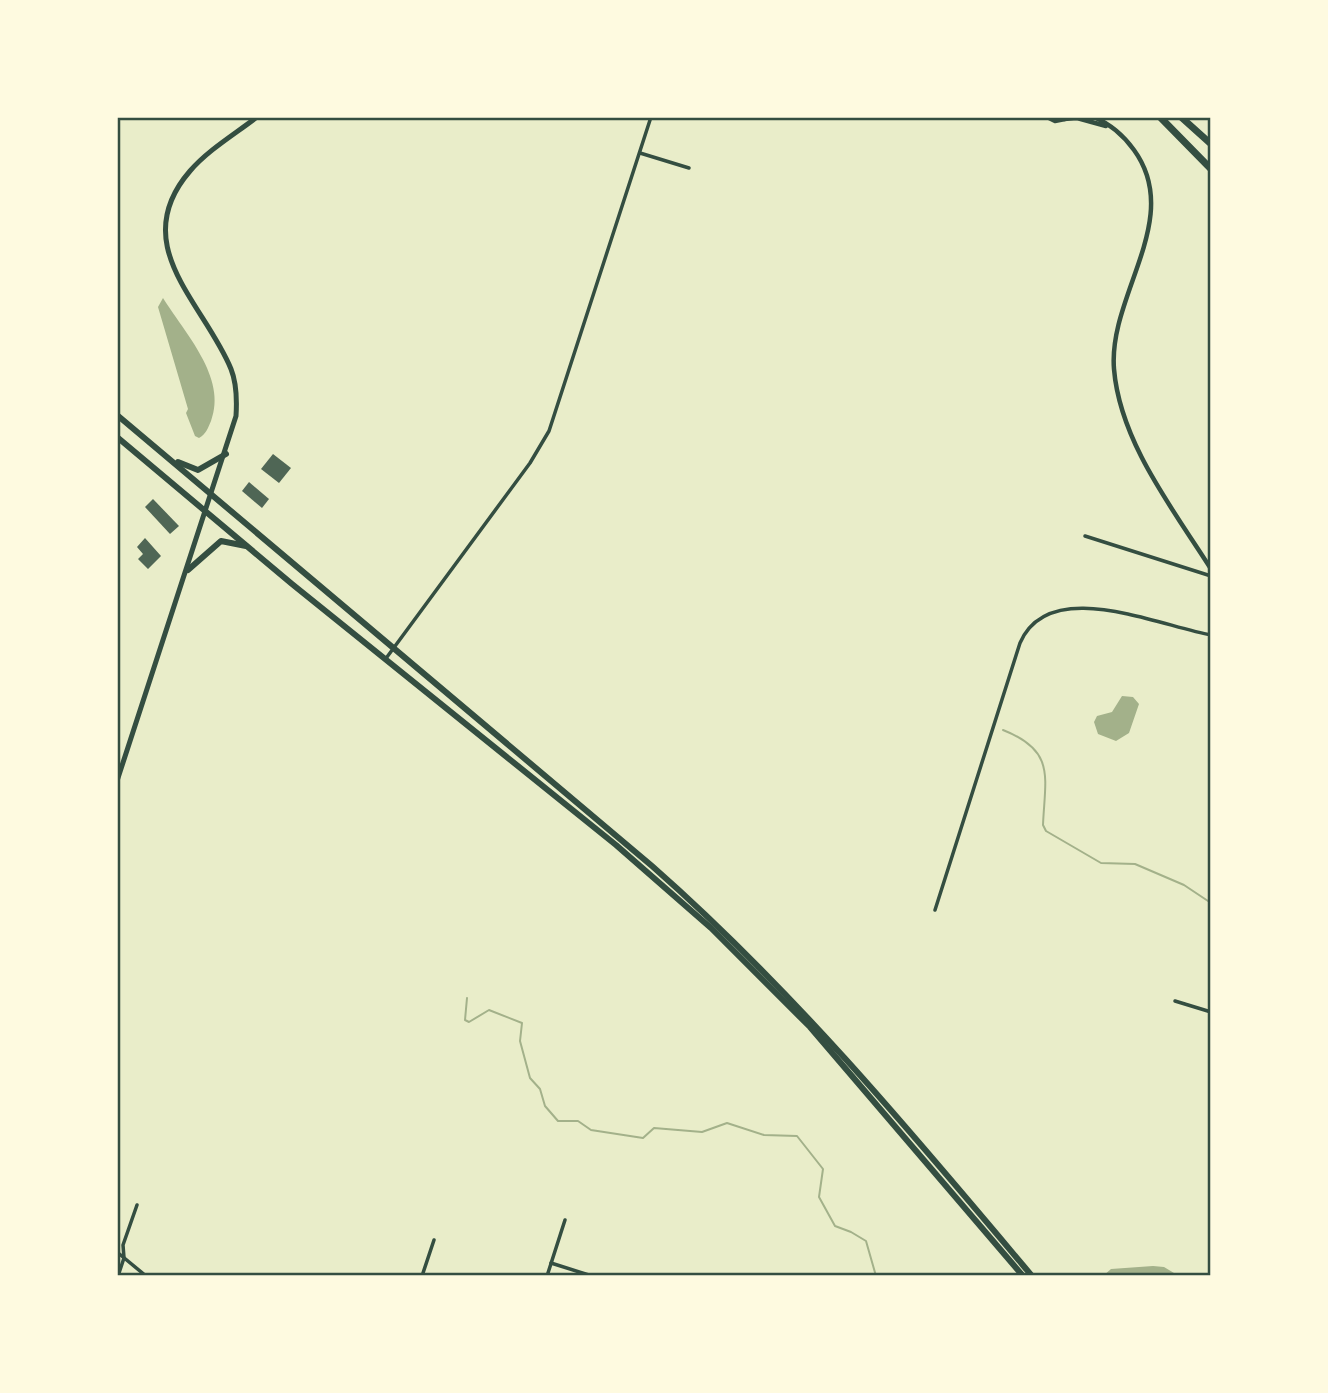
<svg xmlns="http://www.w3.org/2000/svg" width="1328" height="1393" viewBox="0 0 1328 1393" font-family="Overpass,sans-serif">
	<style>
		.water { fill: #a3b18a }
		.lines { fill: none; stroke-linecap: round; stroke-linejoin: round }
		.stream { stroke: #a3b18a; stroke-width: 2 }
		.building { fill: #4f6655 }
		.minor { stroke: #344e41; stroke-width: 3.5 }
		.tertiary { stroke: #344e41; stroke-width: 4.5 }
		.secondary { stroke: #344e41; stroke-width: 5 }
		.primary { stroke: #344e41; stroke-width: 6 }
		.motorway { stroke: #344e41; stroke-width: 7 }
		.neatline { fill: none; stroke: #344e41; stroke-width: 2.5 }
	</style>
	<rect width="100%" height="100%" fill="#e9edc9"/>
	<g class="water">
		<path d="M 163,298 C 184,332 228,378 211,421 C 208,428 206,434 199,438 L 195,436 L 186,413 L 188,409 L 158,307 Z"/>
		<polygon points="1122,696 1133,697 1139,704 1129,733 1116,741 1098,734 1094,722 1097,716 1112,712"/>
		<polygon points="1153,1266 1164,1267 1179,1276 1103,1276 1111,1269"/>
	</g>
	<g class="lines">
		<g class="stream">
			<path d="M 1003,730 C 1056,751 1045,777 1043,825 L 1046,831 L 1101,863 L 1135,864 L 1184,885 L 1211,903"/>
			<polyline points="467,998 465,1020 469,1022 489,1010 522,1023 520,1041 530,1078 540,1089 545,1106 558,1121 578,1121 591,1130 643,1138 654,1128 702,1132 727,1123 764,1135 797,1136 823,1169 819,1197 835,1226 851,1232 866,1241 876,1276"/>
		</g>
	</g>
	<g class="building">
		<polygon points="273,454 291,468 279,483 261,469"/>
		<polygon points="249,482 269,499 262,508 242,491"/>
		<polygon points="153,499 179,526 170,534 145,507"/>
		<polygon points="145,538 161,556 148,569 138,559 143,554 137,547"/>
	</g>
	<g class="lines">
		<g class="minor">
			<polyline points="640,153 689,168"/>
			<polyline points="1085,536 1211,576"/>
			<polyline points="387,657 530,463 549,431 651,117"/>
			<path d="M 935,910 L 1020,643 C 1049,575 1159,626 1211,635"/>
			<polyline points="1175,1001 1211,1012"/>
			<polyline points="117,1252 146,1276"/>
			<polyline points="551,1263 592,1276"/>
			<polyline points="118,1276 124,1258 123,1245 137,1205"/>
			<polyline points="422,1276 434,1240"/>
			<polyline points="547,1276 565,1220"/>
		</g>
		<g class="tertiary">
			<polyline points="1047,117 1055,121 1065,119"/>
			<path d="M 1094,117 C 1110,124 1124,136 1134,150 C 1184,219 1108,295 1114,369 C 1120,442 1173,509 1211,569"/>
			<polyline points="1064,119 1077,118 1106,126"/>
		</g>
		<path class="secondary" d="M 117,781 L 236,416 C 237,400 237,384 231,369 C 204,303 126,245 190,171 C 208,150 235,134 257,117"/>
		<g class="primary">
			<path d="M 117,415 L 652,866 C 793,990 912,1133 1032,1276"/>
			<polyline points="117,437 292,584 616,845 711,928 810,1027 1023,1276"/>
			<polyline points="178,462 198,470 226,454"/>
			<polyline points="188,570 221,541 246,546"/>
		</g>
		<g class="motorway">
			<polyline points="1160,117 1211,169"/>
			<polyline points="1181,117 1211,144"/>
		</g>
	</g>
	<rect width="1328" height="1393" fill="none" stroke="#fefae0" stroke-width="238"/>
	<rect x="119" y="119" width="1090" height="1155" class="neatline"/>
</svg>
